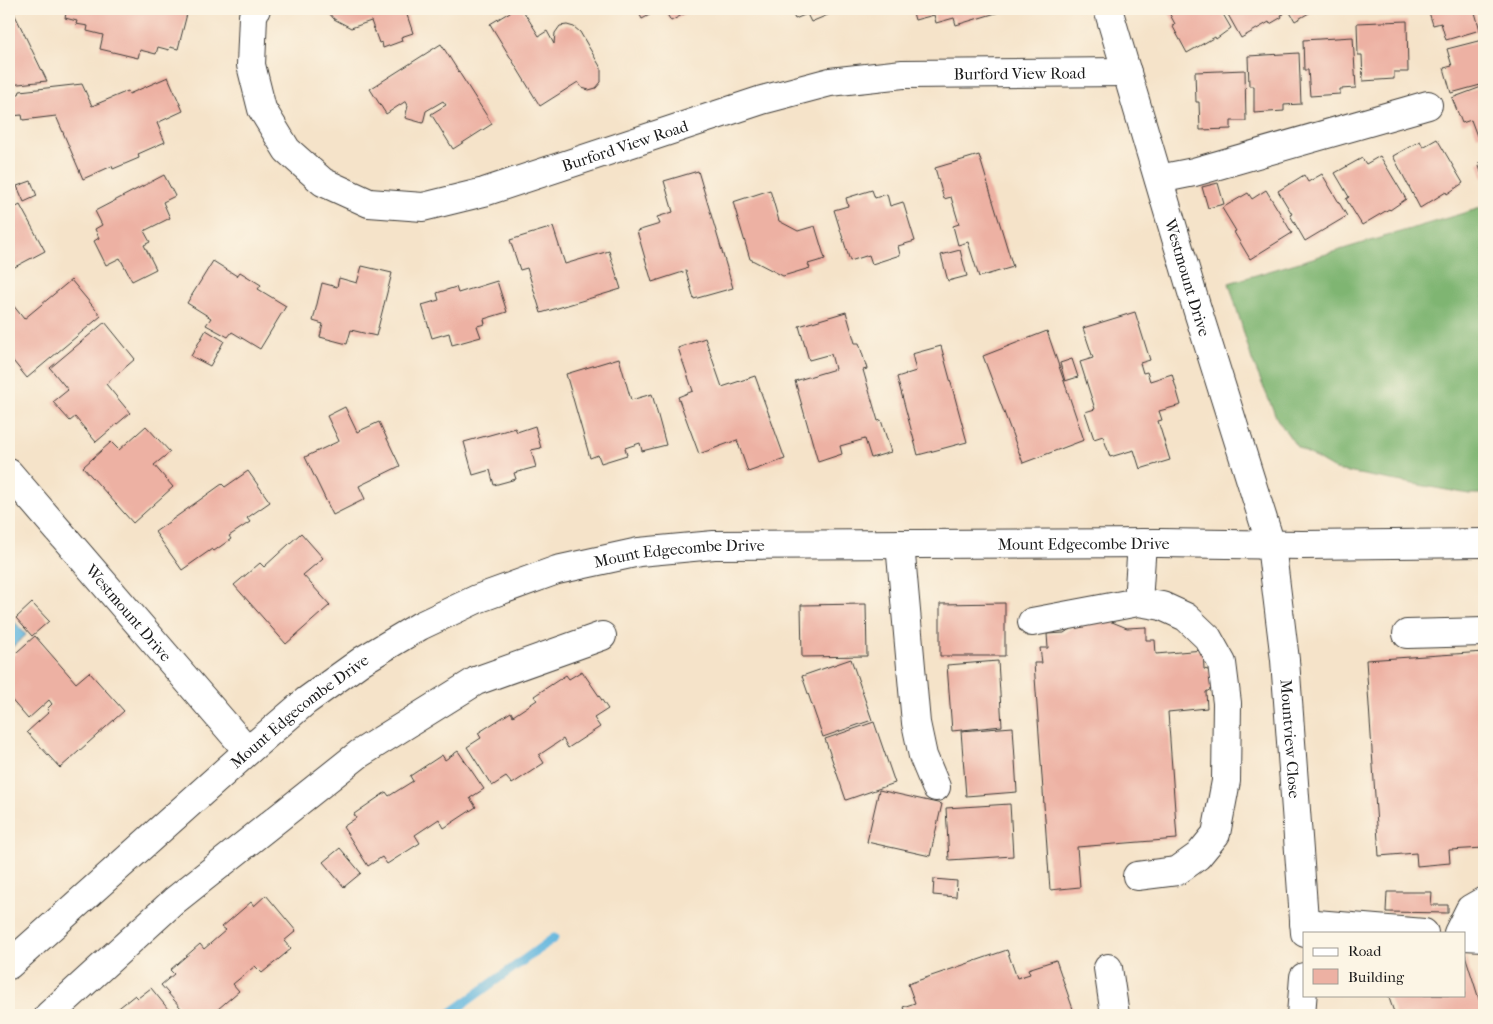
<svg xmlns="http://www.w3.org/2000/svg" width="1493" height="1024" viewBox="0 0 1493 1024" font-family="'IM FELL French Canon',serif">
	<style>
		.forest { fill: #7fb572; stroke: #4e6847 }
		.water { fill: #62b6de; stroke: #3f697d }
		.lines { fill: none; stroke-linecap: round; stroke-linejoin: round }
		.stream { stroke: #62b6de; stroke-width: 9 }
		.building { fill: #edb1a3 }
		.minor-casing { stroke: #3d3a36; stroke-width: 30 }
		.minor { stroke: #fff; stroke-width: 28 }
		.labels { text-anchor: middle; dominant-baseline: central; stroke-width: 4; stroke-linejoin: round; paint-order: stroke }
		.street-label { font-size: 16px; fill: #1c1c1c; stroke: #fcf5e5 }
	</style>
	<rect width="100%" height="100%" fill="#fcf5e5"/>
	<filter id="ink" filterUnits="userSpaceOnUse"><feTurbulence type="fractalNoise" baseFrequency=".02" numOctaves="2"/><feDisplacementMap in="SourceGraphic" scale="10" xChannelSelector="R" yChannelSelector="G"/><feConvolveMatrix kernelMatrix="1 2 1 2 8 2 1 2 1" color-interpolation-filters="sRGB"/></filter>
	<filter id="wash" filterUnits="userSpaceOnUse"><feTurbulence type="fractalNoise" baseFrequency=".0096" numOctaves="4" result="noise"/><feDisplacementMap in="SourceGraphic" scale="20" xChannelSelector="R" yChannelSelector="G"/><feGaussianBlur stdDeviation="1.12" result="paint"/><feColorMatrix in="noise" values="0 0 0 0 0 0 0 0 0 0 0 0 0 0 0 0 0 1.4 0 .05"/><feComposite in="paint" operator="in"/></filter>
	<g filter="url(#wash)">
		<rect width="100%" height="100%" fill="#f5e3c9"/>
		<polygon class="forest" points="1484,207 1484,494 1469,494 1336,470 1297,447 1277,419 1252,360 1229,283"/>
		<polygon class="water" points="13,620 26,635 9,650 9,623"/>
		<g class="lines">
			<polyline class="stream" points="448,1015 554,938"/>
		</g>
		<g id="blocks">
			<g class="building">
				<polygon points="9,9 12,9 47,81 9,85"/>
				<polygon points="67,9 185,9 188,10 178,49 170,47 169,50 158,47 156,54 140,50 138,58 100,49 103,35 87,31 88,26 76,24 77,21 65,18"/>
				<polygon points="330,9 405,9 413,33 401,37 402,41 383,48 382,42 379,43 371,21 351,28 334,19 328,12"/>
				<polygon points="515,9 522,9 539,36 547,31 554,44 555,33 560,26 567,25 574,27 580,32 601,68 601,82 596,88 589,90 582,88 578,82 540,106 490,24"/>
				<polygon points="637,9 661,9 642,19"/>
				<polygon points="664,9 693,9 671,21"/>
				<polygon points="790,9 842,9 811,22 807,14 795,19"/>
				<polygon points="912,9 1006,9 1006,10 956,25 954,18 936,23 934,15 915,20"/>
				<polygon points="1167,9 1220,9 1231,28 1216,39 1215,37 1187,53 1172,25 1175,24"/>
				<polygon points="1229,9 1282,9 1284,14 1281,15 1282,17 1270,24 1269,22 1241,38 1226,11"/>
				<polygon points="1288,9 1316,9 1295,21"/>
				<polygon points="1428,9 1474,9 1480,30 1446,40 1441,23 1433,25"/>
				<polygon points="1407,21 1408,72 1394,72 1394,79 1363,81 1362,55 1358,55 1357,23"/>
				<polygon points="1353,37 1356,88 1340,89 1340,94 1310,96 1308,70 1304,70 1303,40"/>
				<polygon points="1482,40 1484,47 1484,84 1451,93 1444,68 1452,66 1447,49"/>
				<polygon points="441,44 492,124 453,149 431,114 446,105 443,101 426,111 423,123 405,118 408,106 406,101 386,114 370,89"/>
				<polygon points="1299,53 1301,104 1284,105 1284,111 1254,113 1254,86 1249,86 1248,56"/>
				<polygon points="1245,70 1246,121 1231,121 1231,129 1200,130 1199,102 1196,102 1195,72"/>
				<polygon points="168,77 183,111 157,123 165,142 138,154 139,158 113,169 112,166 83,179 56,116 23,120 22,115 10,116 9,95 19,94 20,91 82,84 92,106 128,91 129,94"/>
				<polygon points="1484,86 1484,133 1477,136 1471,120 1462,123 1452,98"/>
				<polygon points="1437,139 1463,183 1447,194 1446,192 1420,208 1393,156 1420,141 1423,147"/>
				<polygon points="979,155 1013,267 979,277 968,242 958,245 953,226 959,224 951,197 944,199 935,168"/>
				<polygon points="1380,156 1406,199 1390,210 1389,209 1362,225 1346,199 1349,197 1335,173 1362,158 1366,164"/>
				<polygon points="1484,161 1484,181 1478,163"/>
				<polygon points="698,171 733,288 694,299 686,271 652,282 637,231 660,224 657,217 673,212 664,181"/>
				<polygon points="1322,174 1347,216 1305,241 1290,215 1292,214 1278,191 1304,175 1308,182"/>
				<polygon points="164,175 175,196 163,202 170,218 144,231 150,242 144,245 156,269 132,281 120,258 106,265 94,241 99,238 95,229 102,225 95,211"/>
				<polygon points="31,181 37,196 24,202 17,186"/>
				<polygon points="1218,183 1224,204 1208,208 1202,187"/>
				<polygon points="770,190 779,221 798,231 815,226 825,259 808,264 810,268 783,276 750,259 733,202"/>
				<polygon points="872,190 875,198 887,194 890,206 903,202 915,241 898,246 900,255 872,264 869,255 850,261 834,210 848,206 846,198"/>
				<polygon points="1266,190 1292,233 1250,259 1234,232 1236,231 1222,208 1248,193 1252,199"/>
				<polygon points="20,205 45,251 9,270 9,211"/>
				<polygon points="553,227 565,264 609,251 621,289 541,313 527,268 520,270 510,240"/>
				<polygon points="960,250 967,276 948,281 941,255"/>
				<polygon points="213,261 237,276 240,272 261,285 258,289 286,306 260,349 232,332 228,337 206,325 211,318 187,303"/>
				<polygon points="362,266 392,273 376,336 351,330 347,344 320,337 323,324 313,321 322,283 337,287 339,278 357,283"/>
				<polygon points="71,280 101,316 27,378 9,356 9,300 24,319"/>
				<polygon points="497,281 507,312 484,319 485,324 477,326 481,337 452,345 449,333 432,338 422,305 439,300 437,293 456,287 458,293"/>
				<polygon points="846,312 855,343 859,343 867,369 863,370 878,421 881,420 891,452 871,458 865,439 840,446 842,454 818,462 795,381 835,369 831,354 809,360 799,326"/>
				<polygon points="1135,312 1150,360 1140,363 1143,373 1147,372 1150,381 1172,374 1181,405 1159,411 1162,420 1158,421 1170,460 1140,469 1134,450 1110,457 1103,436 1094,439 1085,412 1095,409 1080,362 1093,358 1083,328"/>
				<polygon points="105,322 135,359 106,384 130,413 96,442 75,417 70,421 53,402 68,390 50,368"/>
				<polygon points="206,330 224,341 210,366 191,356"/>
				<polygon points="1047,331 1084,440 1023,463 983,356"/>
				<polygon points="705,338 722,387 755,376 785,459 748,472 737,440 699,454 678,397 693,391 678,348"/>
				<polygon points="941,346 967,442 918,455 897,377 916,371 912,354"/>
				<polygon points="619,358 631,400 652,394 666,445 642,451 640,443 625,448 627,455 601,463 598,455 590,458 566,374"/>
				<polygon points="1072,359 1078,377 1065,381 1060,363"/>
				<polygon points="345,407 357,432 379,422 400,466 359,486 365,499 333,515 305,457 339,441 327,416"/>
				<polygon points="146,426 170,452 154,465 173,487 133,523 83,467 111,442 119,450"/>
				<polygon points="535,426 541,448 531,450 536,467 514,473 516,479 494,485 490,470 473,475 464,442 515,428 517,432"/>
				<polygon points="248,471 270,502 247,518 250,522 229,536 231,539 214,551 212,549 182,570 155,532 222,484 225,487"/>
				<polygon points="301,533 323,558 303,575 330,605 286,644 234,585 260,563 264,567"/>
				<polygon points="32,603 49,621 32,636 16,618"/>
				<polygon points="1005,603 1005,656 940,656 940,604"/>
				<polygon points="866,604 867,656 802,657 801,605"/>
				<polygon points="1107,620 1127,628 1146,627 1146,640 1155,640 1156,654 1203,650 1204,669 1208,670 1213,676 1214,683 1211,689 1206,692 1207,708 1168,712 1177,839 1077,847 1080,887 1050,890 1034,663 1042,663 1040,648 1048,648 1047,634 1064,633 1074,626"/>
				<polygon points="35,636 76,683 89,672 124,711 60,768 27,732 49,712 47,709 52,704 49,700 28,719 9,697 9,659"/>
				<polygon points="1484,652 1484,848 1449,850 1450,863 1417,866 1416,853 1379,856 1366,660"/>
				<polygon points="851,659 872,720 823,737 802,676"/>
				<polygon points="998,661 1002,726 952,731 947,665"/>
				<polygon points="582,671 608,709 594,718 600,727 568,748 563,739 539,755 544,763 512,784 506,777 492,786 467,747 481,738 478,733 511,712 513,716 537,700 534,696 566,675 569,679"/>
				<polygon points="874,722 895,783 846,800 825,739"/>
				<polygon points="1013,727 1017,792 966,796 961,731"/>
				<polygon points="458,751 484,789 470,798 476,807 444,828 439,819 415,835 420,843 387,864 382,857 368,866 343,827 356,818 354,814 386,792 389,796 413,781 410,776 442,755 445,760"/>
				<polygon points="879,790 942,804 930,856 867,842"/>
				<polygon points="1010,804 1013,856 949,860 946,808"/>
				<polygon points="340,848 361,873 344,887 323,862"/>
				<polygon points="934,879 957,881 956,897 933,895"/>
				<polygon points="1387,892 1432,892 1431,905 1448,905 1448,913 1386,912"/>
				<polygon points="266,895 296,931 284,941 291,949 262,973 255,966 233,984 239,991 211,1015 209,1015 203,1009 196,1015 187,1015 161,985 174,974 170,970 200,944 204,949 226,930 222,927 251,902 254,906"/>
				<polygon points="1007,950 1017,978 1030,974 1028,969 1056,960 1075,1015 906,1015 903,1007 915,1003 908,984"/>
				<polygon points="1465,955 1484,1015 1395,1015 1388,995 1464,995"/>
				<polygon points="151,988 173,1015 110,1015 135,995 138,998"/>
			</g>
		</g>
	</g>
	<g filter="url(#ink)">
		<use href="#blocks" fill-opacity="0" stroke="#3d3a36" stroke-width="1"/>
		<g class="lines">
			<g class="minor-casing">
				<g id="minor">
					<path id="s1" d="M 256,9 L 253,16 L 251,65 L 262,109 L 287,150 L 323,182 L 369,203 L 423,207 L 484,192 L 762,100 L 830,82 L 903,74 L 1127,72"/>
					<path id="s2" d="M 1108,9 L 1194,299 L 1271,545 L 1285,660 L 1305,933"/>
					<polyline points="1159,179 1194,172 1428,105"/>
					<path id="s3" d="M 9,473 L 248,751"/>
					<polyline points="900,544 916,723 923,756 936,787"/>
					<polyline points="1138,602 1142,543"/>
					<polyline points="1032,622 1138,602 1162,606 1186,617 1208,638 1222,663 1227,703 1226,781 1216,834 1198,856 1177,871 1137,876"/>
					<polyline points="1407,634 1484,632"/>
					<polyline points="1304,923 1424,933"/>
					<polyline points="1458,933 1470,909 1484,901"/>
					<polyline points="1464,936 1484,937"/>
					<path id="s4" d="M 9,965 L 248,751 L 306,701 L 363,660 L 420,626 L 477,599 L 557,570 L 639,552 L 714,545 L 1160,543 L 1302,545 L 1484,543"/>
					<polyline points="1108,968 1115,1015"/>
					<polyline points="49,1015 174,901 359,754 476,681 602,636"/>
					<polyline points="1301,1015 1304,977"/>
				</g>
			</g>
			<use href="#minor" class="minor"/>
		</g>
	</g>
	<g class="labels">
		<g class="street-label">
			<text stroke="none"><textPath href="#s1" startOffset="919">Burford View Road</textPath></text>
			<text stroke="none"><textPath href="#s1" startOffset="514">Burford View Road</textPath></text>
			<text stroke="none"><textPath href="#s2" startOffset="280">Westmount Drive</textPath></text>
			<text stroke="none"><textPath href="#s4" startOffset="1211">Mount Edgecombe Drive</textPath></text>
			<text stroke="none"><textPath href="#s4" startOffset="806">Mount Edgecombe Drive</textPath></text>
			<text stroke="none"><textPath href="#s3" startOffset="184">Westmount Drive</textPath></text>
			<text stroke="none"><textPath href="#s4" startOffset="386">Mount Edgecombe Drive</textPath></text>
			<text stroke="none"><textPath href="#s2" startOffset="755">Mountview Close</textPath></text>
		</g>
	</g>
	<rect width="1493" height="1024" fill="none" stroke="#fcf5e5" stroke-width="30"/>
	<rect x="1303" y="932" width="162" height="65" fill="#fcf5e5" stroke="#a29e95"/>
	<rect x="1313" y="948" width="25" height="8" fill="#ffffff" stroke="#a29e95"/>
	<text x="1348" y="956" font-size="15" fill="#1c1c1c">Road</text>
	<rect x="1313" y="969" width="25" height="15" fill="#edb1a3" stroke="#a29e95"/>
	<text x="1348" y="982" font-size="15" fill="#1c1c1c">Building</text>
</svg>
